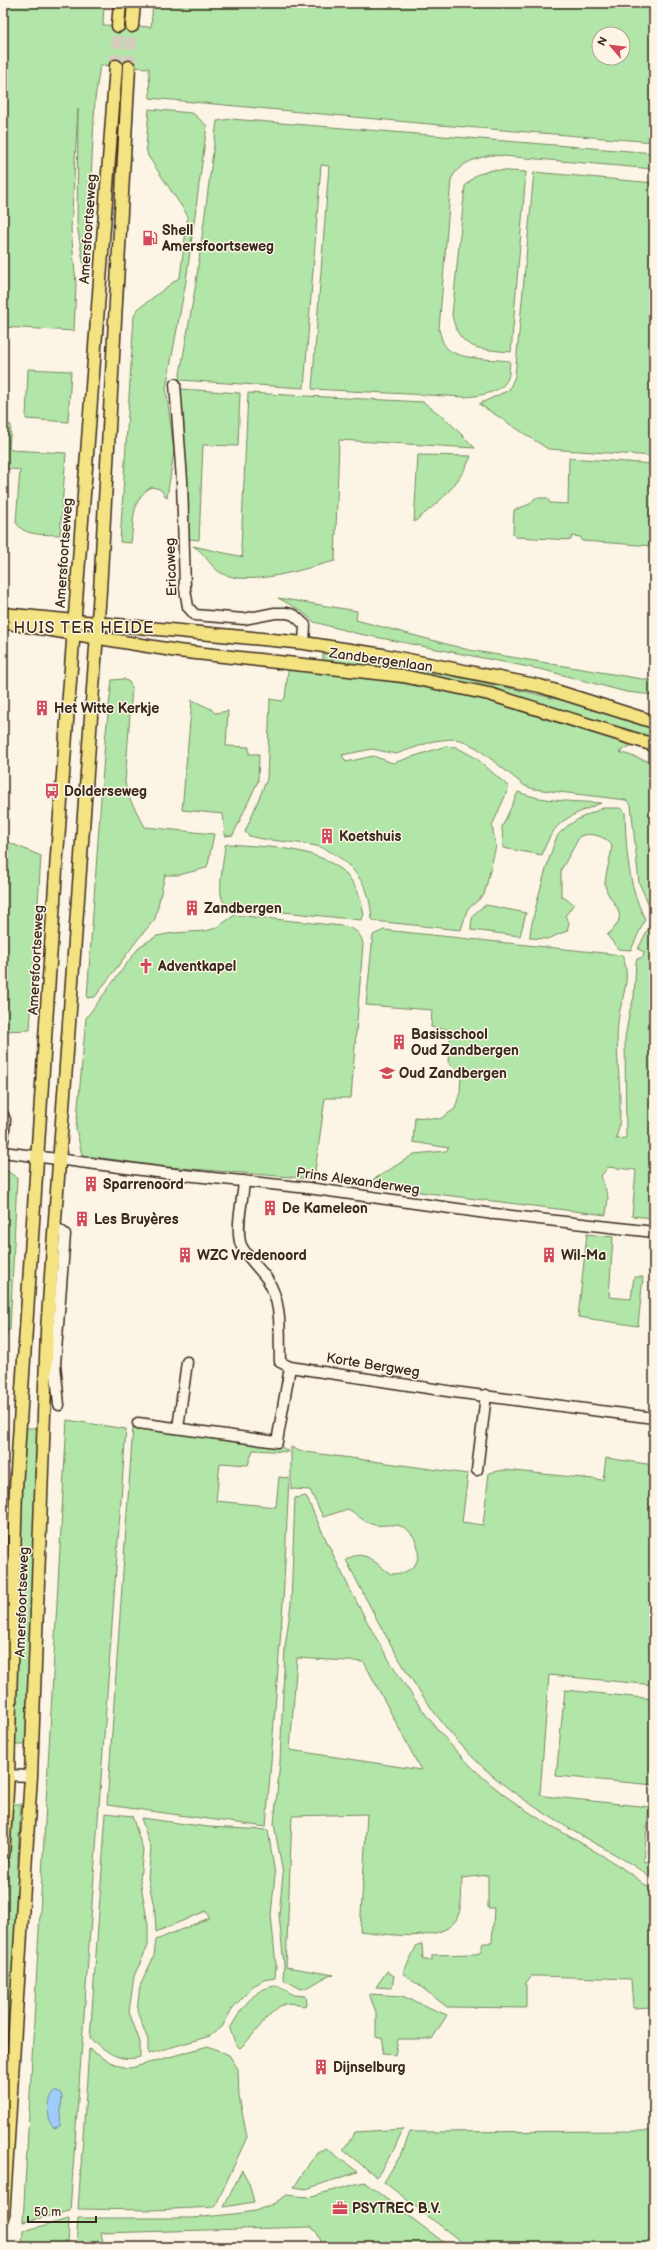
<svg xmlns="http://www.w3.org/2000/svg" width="657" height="2250" viewBox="0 0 657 2250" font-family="'Balsamiq Sans',sans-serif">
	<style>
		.green { fill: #b2e6a8; stroke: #768863; fill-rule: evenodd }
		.water { fill: #9fccfa; stroke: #778ba2 }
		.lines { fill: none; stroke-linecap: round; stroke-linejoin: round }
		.major-tunnel { stroke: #d5ccbd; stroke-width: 12; stroke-dasharray: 12 6; stroke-linecap: butt }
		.minor-casing { stroke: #3b2a1e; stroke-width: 13 }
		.major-casing { stroke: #3b2a1e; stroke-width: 15 }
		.minor { stroke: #fcf5e5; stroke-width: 10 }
		.major { stroke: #f4e382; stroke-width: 12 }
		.labels { text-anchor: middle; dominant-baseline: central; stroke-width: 3; stroke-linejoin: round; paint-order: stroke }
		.street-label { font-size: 14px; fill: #3b2a1e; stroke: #fcf5e5 }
		.poi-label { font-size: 14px; font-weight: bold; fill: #3b2a1e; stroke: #fcf5e5; text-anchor: start }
		.quarter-label { font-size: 16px; letter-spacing: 1px; fill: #3b2a1e; stroke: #fcf5e5 }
	</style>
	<rect width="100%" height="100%" fill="#fcf5e5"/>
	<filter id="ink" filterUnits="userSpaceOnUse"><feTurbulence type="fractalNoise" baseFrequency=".025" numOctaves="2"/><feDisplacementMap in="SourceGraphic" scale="8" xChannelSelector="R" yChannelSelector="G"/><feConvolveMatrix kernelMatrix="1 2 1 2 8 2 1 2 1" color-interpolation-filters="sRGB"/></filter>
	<g filter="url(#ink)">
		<g class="green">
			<path d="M 3,3 L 104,3 L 103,25 L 151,27 L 153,3 L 654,3 L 654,142 L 440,125 L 150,98 L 149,68 L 100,65 L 95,99 L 86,279 L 77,225 L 78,108 L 71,229 L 76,284 L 74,331 L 3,327 ZM 599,34 L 623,34 L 623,58 L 599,58 Z"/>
			<path d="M 149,109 L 191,113 L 195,115 L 207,126 L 186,281 L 166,388 L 174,451 L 167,498 L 160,489 L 152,487 C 131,497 134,522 131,543 L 120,542 L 134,316 L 138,309 L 180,277 L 188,216 L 148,156 L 146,147 Z"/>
			<path d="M 231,119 L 654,153 L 654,169 L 491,155 C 475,159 458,163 451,180 L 439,329 C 441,336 442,344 448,349 C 460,360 494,359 510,361 C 509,367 510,375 507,380 C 501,393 478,396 465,397 L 312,389 L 329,166 L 321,165 L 304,388 L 179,380 L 196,283 L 217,121 Z"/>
			<path d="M 492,170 L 526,172 L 511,352 C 480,349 459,351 452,315 L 465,186 L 476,175 Z"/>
			<polygon points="534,172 654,183 654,456 548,449 479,404 509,390 515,376"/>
			<polygon points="28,369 71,371 68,422 26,419"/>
			<polygon points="181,389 240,393 238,446 203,445 199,540 189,539 178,390"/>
			<path d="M 248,393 L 423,402 L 446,419 L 475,448 L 339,440 L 335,561 C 305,568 250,588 221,573 C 209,566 205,552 193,546 L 243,557 L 241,548 Z"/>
			<path d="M 3,424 L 11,425 L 9,448 L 11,450 L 66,453 L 60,535 C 46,534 23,537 16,522 L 20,470 L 3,468 Z"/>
			<path d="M 418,455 L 471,456 C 457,488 440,501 414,522 Z"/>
			<polygon points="569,458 654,464 654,546 582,541 581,537 572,536 571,540 516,537 513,534 514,510 530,504 535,498 547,498 550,503 568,504"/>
			<polygon points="278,598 357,611 356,620 469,650 654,681 654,695 626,692 544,670 355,633 314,622 300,610"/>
			<path d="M 323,651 C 435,672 545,693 654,724 L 654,740 L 432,680 L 323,661 Z"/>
			<path d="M 295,666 L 420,686 L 513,706 L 634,744 L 619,752 L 654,763 L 654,916 L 639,883 L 631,805 L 626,800 L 534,789 L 525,786 L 477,748 L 461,740 L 451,739 L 434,741 L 396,754 L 372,749 L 342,755 L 346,762 L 373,756 L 393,763 L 446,746 L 456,747 L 476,758 L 509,787 L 492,826 L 496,846 L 484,895 L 467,910 L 461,930 L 374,921 L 372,919 C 371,910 370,901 367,892 C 359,872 337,851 316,846 C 294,841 271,842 249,836 L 245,832 L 267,779 L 270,699 L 282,701 L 285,698 L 288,672 Z"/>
			<polygon points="124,679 129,682 132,687 125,782 128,796 145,827 214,834 208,864 206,868 179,875 165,875 155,919 138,939 95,997 87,998 105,741 112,680"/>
			<polygon points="192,700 211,709 215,713 228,711 226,746 249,747 249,754 259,754 258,781 233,835 225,836 223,814 182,810"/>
			<path d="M 518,792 C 543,802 574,801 601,803 C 569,817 554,819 542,855 L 503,848 L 502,827 Z"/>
			<path d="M 603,808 L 620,808 L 625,812 C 626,850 628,885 645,919 L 631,950 L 618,949 L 607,935 C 636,912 605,902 605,883 C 606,870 611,858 612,846 C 607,836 590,832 580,836 L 561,870 L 561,896 L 574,904 L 565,916 L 569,922 L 567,931 L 547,939 L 530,938 C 528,931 552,843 558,835 C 570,821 587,815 603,808 Z"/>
			<polygon points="3,840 41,856 30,1030 3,1031"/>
			<path d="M 229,844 C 270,848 331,845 355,886 C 360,895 362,905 364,915 L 361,920 L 235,907 C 230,905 224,904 222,899 C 218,888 224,858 225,845 Z"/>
			<path d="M 486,905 L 526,913 L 520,936 L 471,930 C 471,916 474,912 486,905 Z"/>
			<path d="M 235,915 L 342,926 C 353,928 361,932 363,944 L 351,1098 L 325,1098 L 314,1179 L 158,1166 L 82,1155 L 76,1129 L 86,1018 L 140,946 L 157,936 L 173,933 L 206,931 L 216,928 Z"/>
			<path d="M 654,917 L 654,1218 L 632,1216 L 636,1170 L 608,1167 L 601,1176 L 608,1197 L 606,1215 L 363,1185 L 383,1174 L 414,1154 L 446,1151 L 449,1148 L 413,1142 L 415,1117 L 440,1119 L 455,1109 L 460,1092 L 461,1075 L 448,1062 L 451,1030 L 431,1027 L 432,1010 L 366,1005 L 373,935 L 384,930 L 622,955 C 633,980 620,998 618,1023 C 614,1056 626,1110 616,1139 L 626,1138 L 625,1038 L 630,1010 L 634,997 L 636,962 L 637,959 L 643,957 L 644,952 L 638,949 Z"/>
			<polygon points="3,1168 17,1178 10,1330 7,1330 6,1340 3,1340"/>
			<polygon points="587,1234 613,1237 609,1297 631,1299 634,1277 643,1277 638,1326 578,1317"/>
			<polygon points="67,1420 126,1429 70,2211 23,2222"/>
			<polygon points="133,1426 273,1441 289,1452 253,1450 248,1465 220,1463 216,1501 276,1507 279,1477 289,1478 283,1603 266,1827 107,1805"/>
			<polygon points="25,1428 37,1428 28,1745 15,1745 19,1530"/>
			<path d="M 291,1447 L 299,1451 L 468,1474 L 462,1522 L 483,1525 L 489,1473 L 504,1470 L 603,1480 L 606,1458 L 654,1465 L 654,1685 L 549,1675 L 540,1794 L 544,1796 L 649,1807 L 644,1861 L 654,1863 L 654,1881 C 633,1863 609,1851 585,1838 C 560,1823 535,1808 512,1791 C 433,1734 389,1643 346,1560 C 365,1547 375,1564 391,1574 C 401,1574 413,1571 417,1561 C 422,1546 412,1527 396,1525 C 387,1524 379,1527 371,1524 C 362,1521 356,1513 348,1509 L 323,1517 L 310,1490 L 291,1489 Z"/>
			<path d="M 306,1496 C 353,1600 413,1728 507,1797 C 554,1832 610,1854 654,1892 L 654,2007 L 633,2008 L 631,1979 L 539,1976 L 531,1976 L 526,1983 L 526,2008 L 447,2007 L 403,1973 L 417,1945 L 422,1944 L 423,1960 L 432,1960 L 432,1955 L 475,1954 L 480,1953 L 483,1943 L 492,1943 L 494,1908 L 488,1908 L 488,1875 L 462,1878 C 461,1890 463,1909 456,1920 C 440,1944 384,1934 360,1931 L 367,1814 L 292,1816 L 286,1967 L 334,1975 C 322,1976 314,1987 301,1989 L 283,1979 L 284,1965 L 279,1915 L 283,1874 L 274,1824 L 280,1762 L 285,1647 L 291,1604 L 295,1498 ZM 297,1658 L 364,1662 L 421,1770 L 290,1750 Z"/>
			<polygon points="565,1690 654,1699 654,1785 556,1776"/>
			<polygon points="12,1804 21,1804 18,1856 19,1898 3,2143 3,1932"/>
			<path d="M 106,1813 L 132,1816 L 143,1850 L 140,1879 L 148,1925 L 148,1946 L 134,1976 L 129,2012 L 140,2042 L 140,2057 C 118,2063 107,2051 90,2039 Z"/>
			<polygon points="141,1818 208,1827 268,1830 275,1875 271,1915 276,1965 275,1978 264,1980 253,1986 232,2009 222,2027 210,2036 148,2054 148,2040 137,2011 140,1986 154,1956 156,1940 209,1918 206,1911 156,1932 155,1912 148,1878 151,1849"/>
			<polygon points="387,1971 394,1976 392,1988 376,1987"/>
			<path d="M 278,1986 L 294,1995 L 306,1996 L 307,2005 C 300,2008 292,2001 285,2004 C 269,2009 254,2037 240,2048 L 236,2045 L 230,2029 C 240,2011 254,1986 278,1986 Z"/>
			<polygon points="369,1994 402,1996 447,2015 432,2039 398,2039 395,2055 382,2054 383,2039 376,2037 376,2012"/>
			<path d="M 208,2046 L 229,2055 L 238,2069 L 239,2097 L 247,2137 L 215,2207 L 152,2210 L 78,2209 L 89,2049 C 103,2058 115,2067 131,2068 Z"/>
			<polygon points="403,2129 394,2149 377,2177 343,2150 355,2132"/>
			<polygon points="654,2131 654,2247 468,2247 384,2182 402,2153 410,2132"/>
			<polygon points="326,2148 358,2172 306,2189 294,2187 317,2152"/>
			<polygon points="242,2170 249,2183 254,2202 224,2207"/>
			<polygon points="364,2182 450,2247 324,2247 317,2233 311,2227 101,2233 104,2247 76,2247 78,2218 193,2218 234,2214 255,2211 273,2204 287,2195 308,2197"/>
			<polygon points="69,2219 68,2247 22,2247 23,2231"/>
		</g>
		<path class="water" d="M 55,2091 L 62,2095 L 60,2126 L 54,2128 C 46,2123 47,2097 55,2091 Z"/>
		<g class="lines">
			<g class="major-tunnel">
				<polyline points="116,66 118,26"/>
				<polyline points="129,67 132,26"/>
			</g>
			<g class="minor-casing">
				<g id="minor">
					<polyline points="175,384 182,480 185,589 188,607 195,615 244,619 275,613 287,613 294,615 305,625 304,643"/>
					<polyline points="3,1115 5,1120 3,1141"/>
					<polyline points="3,1152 165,1173 308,1188 486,1213 654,1232"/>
					<path d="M 244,1181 C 243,1200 236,1223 240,1242 C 242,1252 260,1269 267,1279 C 283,1303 279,1334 280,1362 L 290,1367 L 454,1392 L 654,1418"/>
					<polyline points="54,1226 65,1234 55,1364 59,1405"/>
					<polyline points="138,1423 277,1442 290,1367"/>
					<polyline points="178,1428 187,1362"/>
					<polyline points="477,1470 486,1395"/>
					<polyline points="3,1775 31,1776"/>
				</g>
			</g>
			<g class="major-casing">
				<g id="major">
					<polyline points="118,26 120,3"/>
					<polyline points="132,26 134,3"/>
					<polyline points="3,614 304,643 383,655 540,686 654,722"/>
					<polyline points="3,622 178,651 403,676 489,694 654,745"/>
					<polyline points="3,1856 8,1775 16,1488 22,1390 57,855 116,66"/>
					<polyline points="3,2218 31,1776 47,1331 100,591 129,67"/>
				</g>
			</g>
			<use href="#minor" class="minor"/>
			<use href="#major" class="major"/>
		</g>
	</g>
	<defs>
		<g id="fuel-bare" transform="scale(1.2)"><path d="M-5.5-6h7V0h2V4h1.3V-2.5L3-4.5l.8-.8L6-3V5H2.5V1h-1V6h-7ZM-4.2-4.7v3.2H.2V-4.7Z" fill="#d1495b" stroke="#fcf5e5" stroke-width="2.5" paint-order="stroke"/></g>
		<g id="building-bare" transform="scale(1.2)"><path d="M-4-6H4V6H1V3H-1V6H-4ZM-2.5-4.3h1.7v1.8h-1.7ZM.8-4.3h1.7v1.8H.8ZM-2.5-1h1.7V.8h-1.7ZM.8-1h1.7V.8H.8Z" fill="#d1495b" stroke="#fcf5e5" stroke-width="2.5" paint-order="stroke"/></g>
		<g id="bus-bare" transform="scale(1.2)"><path d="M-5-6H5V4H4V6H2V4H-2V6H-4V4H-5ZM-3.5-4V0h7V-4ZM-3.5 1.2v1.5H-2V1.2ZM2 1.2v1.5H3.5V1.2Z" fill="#d1495b" stroke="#fcf5e5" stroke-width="2.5" paint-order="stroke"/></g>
		<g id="church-bare" transform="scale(1.2)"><path d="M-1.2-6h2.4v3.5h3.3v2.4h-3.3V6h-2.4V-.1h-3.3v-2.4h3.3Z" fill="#d1495b" stroke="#fcf5e5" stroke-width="2.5" paint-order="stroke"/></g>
		<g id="school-bare" transform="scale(1.2)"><path d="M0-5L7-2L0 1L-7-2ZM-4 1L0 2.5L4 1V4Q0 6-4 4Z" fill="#d1495b" stroke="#fcf5e5" stroke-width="2.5" paint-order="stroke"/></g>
		<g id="office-bare" transform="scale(1.2)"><path d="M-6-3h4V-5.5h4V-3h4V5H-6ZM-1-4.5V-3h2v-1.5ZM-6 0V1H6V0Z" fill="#d1495b" stroke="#fcf5e5" stroke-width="2.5" paint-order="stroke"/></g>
	</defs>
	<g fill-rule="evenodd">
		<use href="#fuel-bare" x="150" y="238"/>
		<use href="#building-bare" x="42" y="708"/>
		<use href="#bus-bare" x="52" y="791"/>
		<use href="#building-bare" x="327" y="836"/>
		<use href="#building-bare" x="192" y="908"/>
		<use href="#church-bare" x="146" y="966"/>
		<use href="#building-bare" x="399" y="1042"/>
		<use href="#school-bare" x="387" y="1073"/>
		<use href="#building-bare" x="91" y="1184"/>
		<use href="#building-bare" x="270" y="1208"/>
		<use href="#building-bare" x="82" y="1219"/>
		<use href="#building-bare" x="185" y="1255"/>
		<use href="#building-bare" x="549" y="1255"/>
		<use href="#building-bare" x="321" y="2067"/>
		<use href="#office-bare" x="340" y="2208"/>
	</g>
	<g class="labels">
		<g class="street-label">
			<text transform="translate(88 229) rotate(-86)">Amersfoortseweg</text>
			<text transform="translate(64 553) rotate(-86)">Amersfoortseweg</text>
			<text transform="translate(171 567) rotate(-92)">Ericaweg</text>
			<text transform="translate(381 660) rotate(8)">Zandbergenlaan</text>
			<text transform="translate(36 960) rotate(-87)">Amersfoortseweg</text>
			<text transform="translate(358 1181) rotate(8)">Prins Alexanderweg</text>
			<text transform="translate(373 1365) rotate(9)">Korte Bergweg</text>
			<text transform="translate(22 1602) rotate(-88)">Amersfoortseweg</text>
		</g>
		<g class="poi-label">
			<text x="162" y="230">Shell<tspan x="162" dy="16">Amersfoortseweg</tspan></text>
			<text x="54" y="708">Het Witte Kerkje</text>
			<text x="64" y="791">Dolderseweg</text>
			<text x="339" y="836">Koetshuis</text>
			<text x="204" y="908">Zandbergen</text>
			<text x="158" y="966">Adventkapel</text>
			<text x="411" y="1034">Basisschool<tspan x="411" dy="16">Oud Zandbergen</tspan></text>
			<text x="399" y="1073">Oud Zandbergen</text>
			<text x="103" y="1184">Sparrenoord</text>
			<text x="282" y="1208">De Kameleon</text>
			<text x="94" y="1219">Les Bruyères</text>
			<text x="197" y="1255">WZC Vredenoord</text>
			<text x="561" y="1255">Wil-Ma</text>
			<text x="333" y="2067">Dijnselburg</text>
			<text x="352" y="2208">PSYTREC B.V.</text>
		</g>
		<g class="quarter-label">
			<text x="84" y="628">HUIS TER HEIDE</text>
		</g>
	</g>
	<rect width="657" height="2250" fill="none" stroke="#fcf5e5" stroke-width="16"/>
	<rect x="8" y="8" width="641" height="2234" fill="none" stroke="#3b2a1e" stroke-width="1.5" filter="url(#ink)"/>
	<g transform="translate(611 46) rotate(298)"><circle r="19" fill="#fcf5e5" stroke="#afa495"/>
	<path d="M0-3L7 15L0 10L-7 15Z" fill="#d1495b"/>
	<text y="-6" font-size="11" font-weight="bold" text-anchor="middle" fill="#3b2a1e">N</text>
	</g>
	<path d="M28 2216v6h68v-6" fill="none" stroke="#3b2a1e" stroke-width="2"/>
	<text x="34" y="2216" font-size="12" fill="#3b2a1e" stroke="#fcf5e5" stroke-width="3" paint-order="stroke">50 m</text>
</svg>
